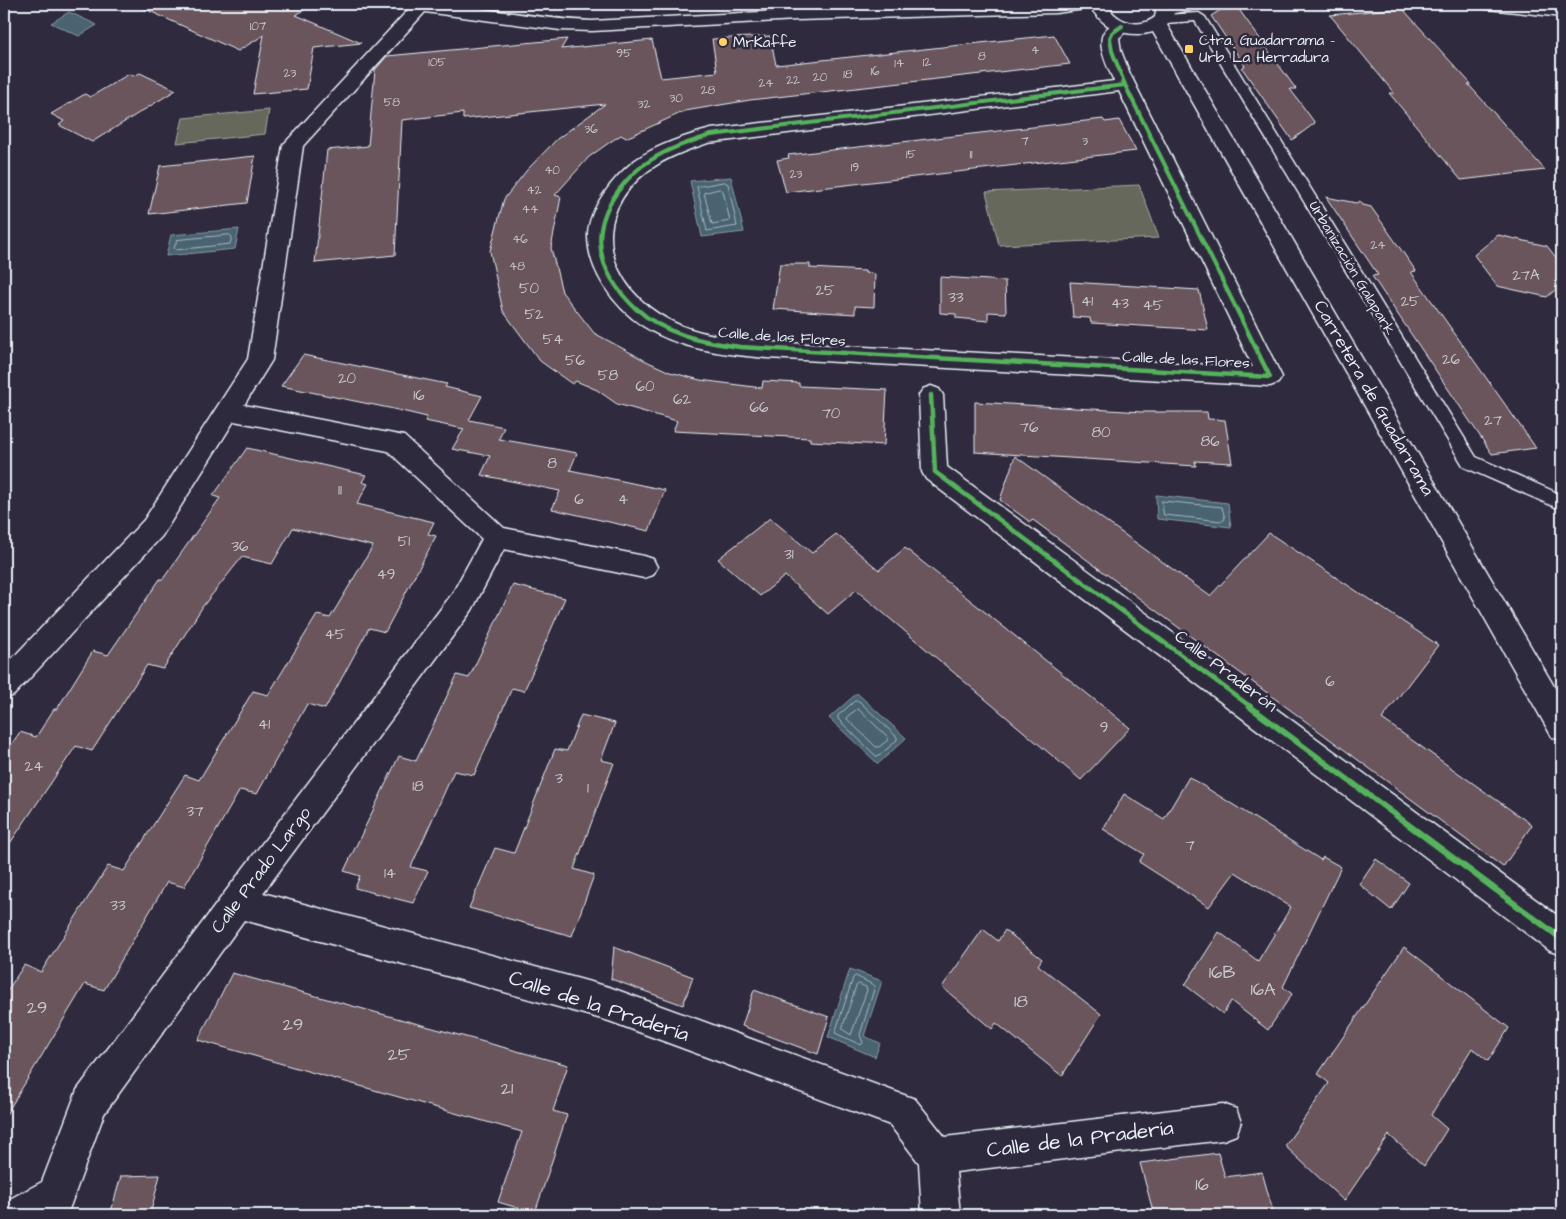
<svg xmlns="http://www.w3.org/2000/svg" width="1566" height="1219" viewBox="0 0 1566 1219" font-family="'Architects Daughter',sans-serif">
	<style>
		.green { fill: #65685a; stroke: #a6aca9 }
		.water { fill: #496371; stroke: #899ca7 }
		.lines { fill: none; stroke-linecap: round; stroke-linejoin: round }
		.shore { stroke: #a8b8c2; stroke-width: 1 }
		.building { fill: #6b555b; stroke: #e8f1f8 }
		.service-casing { stroke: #e8f1f8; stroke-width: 3 }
		.minor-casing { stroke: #e8f1f8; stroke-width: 3 }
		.secondary-casing { stroke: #e8f1f8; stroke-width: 3 }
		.service { fill: #2f2a3d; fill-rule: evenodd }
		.minor { fill: #2f2a3d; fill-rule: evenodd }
		.secondary { fill: #2f2a3d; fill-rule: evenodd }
		.cycleway-far2-casing { stroke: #2f2a3d; stroke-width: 6 }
		.cycleway-far1-casing { stroke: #2f2a3d; stroke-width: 8 }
		.cycleway-casing { stroke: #2f2a3d; stroke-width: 9 }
		.cycleway-far2 { stroke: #56b35d; stroke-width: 4 }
		.cycleway-far1 { stroke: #56b35d; stroke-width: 4.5 }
		.cycleway { stroke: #56b35d; stroke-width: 6 }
		.poi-dot { fill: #ffd166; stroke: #2f2a3d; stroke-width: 2 }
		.labels { text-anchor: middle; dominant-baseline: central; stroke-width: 5; stroke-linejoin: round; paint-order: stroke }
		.far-number-label { font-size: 12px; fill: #c9cad1 }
		.far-poi-label { font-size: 15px; fill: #e8f1f8; stroke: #2f2a3d; text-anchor: start }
		.far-street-label { font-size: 15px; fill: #e8f1f8; stroke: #2f2a3d }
		.number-label { font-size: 15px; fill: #c9cad1 }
		.street-label { font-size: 18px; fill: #e8f1f8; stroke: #2f2a3d }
		.near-number-label { font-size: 18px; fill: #c9cad1 }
		.near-street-label { font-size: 21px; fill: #e8f1f8; stroke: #2f2a3d }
	</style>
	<rect width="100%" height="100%" fill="#2f2a3d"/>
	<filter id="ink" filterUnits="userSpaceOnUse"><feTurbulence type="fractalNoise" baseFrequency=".02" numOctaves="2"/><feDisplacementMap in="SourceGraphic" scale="10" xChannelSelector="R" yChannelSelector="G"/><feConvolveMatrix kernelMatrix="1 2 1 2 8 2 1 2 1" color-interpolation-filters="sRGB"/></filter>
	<g filter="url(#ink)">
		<g class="green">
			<polygon points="269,110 265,134 177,143 183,118"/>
			<polygon points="1139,185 1159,238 999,245 986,192"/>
		</g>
		<g class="water">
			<polygon points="69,12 97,25 79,36 51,23"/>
			<polygon points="731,177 744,232 702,237 690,181"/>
			<polygon points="239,229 235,249 166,256 171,235"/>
			<polygon points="1156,495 1228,503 1231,527 1157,519"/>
			<polygon points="857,693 906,738 878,764 829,718"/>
			<polygon points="850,969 882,981 864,1036 880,1043 875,1057 828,1037"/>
		</g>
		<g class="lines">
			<g class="shore">
				<polygon points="725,182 728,184 737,226 707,231 697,187"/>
				<polygon points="720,189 723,191 730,221 712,224 704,193"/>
				<polygon points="230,235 232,237 230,244 176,250 174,248 177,240"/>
				<polygon points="1162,501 1222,507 1225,519 1222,521 1164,515"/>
				<polygon points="855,701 859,701 897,737 897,740 879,756 876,756 838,719 838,716"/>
				<polygon points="858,709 888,737 888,740 879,747 876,747 847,719 848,716"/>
				<polygon points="856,976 875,986 860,1035 863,1043 861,1045 835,1033 853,978"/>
				<polygon points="859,984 866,987 867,990 851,1035 842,1029 856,986"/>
			</g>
		</g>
		<g class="building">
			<polygon points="134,4 314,4 296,15 361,43 314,48 307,89 253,94 264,35 238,51"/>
			<polygon points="1230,4 1235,4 1296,89 1290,89 1315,123 1292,140 1242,68 1245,66 1211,16"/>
			<polygon points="1402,8 1471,84 1468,84 1545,170 1461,180 1389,93 1394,93 1330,15"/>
			<polygon points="1054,35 1070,64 750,100 685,111 626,138 621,135 610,142 589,157 555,195 561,197 551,248 562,292 594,333 646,361 670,372 700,380 762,388 763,381 799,383 799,386 887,390 884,445 810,441 810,438 673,431 677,421 617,404 597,390 576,381 572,384 540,361 503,311 490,251 504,199 527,170 557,139 605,104 463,119 463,113 402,120 395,255 315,263 327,150 368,146 375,70 387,56 567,39 561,49 652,40 661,78 717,72 712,39 770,36 776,65"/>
			<polygon points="140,73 176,90 92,142 59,125 64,121 51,114 85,94 90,97 129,74 134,76"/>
			<polygon points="1103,119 1105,122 1119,120 1136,151 786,192 777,160 789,158 788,155"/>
			<polygon points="255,156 247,203 149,214 160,166"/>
			<polygon points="1326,197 1356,203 1360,201 1363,205 1371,207 1416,271 1411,272 1536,448 1492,454 1372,276 1378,275"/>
			<polygon points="1498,235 1547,246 1562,265 1562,284 1547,297 1497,286 1474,255"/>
			<polygon points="780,264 810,264 810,268 865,271 865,273 875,274 874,307 855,306 855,314 773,309"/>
			<polygon points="940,277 1005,281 1006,313 988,312 988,321 956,318 956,314 940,313"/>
			<polygon points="1070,282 1199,290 1208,330 1091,323 1090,318 1073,317"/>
			<polygon points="303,355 447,384 445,387 482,396 469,420 504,427 499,439 577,453 570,470 665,490 649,531 552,509 560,491 481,475 490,456 452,449 464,429 425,421 427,417 389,408 281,386"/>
			<polygon points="975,402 1142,412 1207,412 1208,419 1225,420 1232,463 1195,461 1196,466 975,452"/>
			<polygon points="247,448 366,475 362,482 368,484 357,504 434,522 428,534 436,536 385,632 369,628 325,709 307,704 257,794 240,790 184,887 167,882 104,990 85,984 4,1118 4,996 24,965 41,972 108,866 124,871 185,775 199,780 253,691 268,695 317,615 330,618 373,546 293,528 272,564 242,557 203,606 163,669 147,665 92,751 76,746 4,852 4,755 20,732 36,737 54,709 57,709 93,651 108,655 160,579 163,579 220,498 213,496"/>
			<polygon points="1015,456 1210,596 1269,533 1438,645 1382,719 1532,825 1503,867 1033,520 1030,522 1000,500"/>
			<polygon points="770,518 812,553 836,534 879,570 905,548 1130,728 1081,780 856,590 828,614 785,576 760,596 718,559"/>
			<polygon points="513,585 565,598 524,691 512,688 474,775 454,771 411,867 428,871 413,903 355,888 360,876 344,871 399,756 416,761 457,675 469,678"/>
			<polygon points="581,715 615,723 601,760 614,763 574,869 594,875 572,936 469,908 495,848 514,853 555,749 567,751"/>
			<polygon points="1189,777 1321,860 1323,857 1341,867 1283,987 1292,994 1268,1030 1231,1001 1223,1014 1185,985 1219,932 1258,961 1291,907 1235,872 1209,907 1139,862 1144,854 1103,829 1124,794 1164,819"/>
			<polygon points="1376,859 1409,883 1391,910 1359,884"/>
			<polygon points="983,929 998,941 1005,930 1042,959 1038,965 1101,1014 1062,1076 996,1023 992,1029 942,987"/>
			<polygon points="614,947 693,977 683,1005 611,979"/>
			<polygon points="1404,947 1509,1028 1488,1061 1472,1048 1431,1115 1447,1129 1424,1166 1389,1135 1344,1201 1285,1146 1329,1083 1318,1074"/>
			<polygon points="232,973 568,1065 553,1111 567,1115 535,1213 498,1202 522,1132 198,1040"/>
			<polygon points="754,990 829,1017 818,1054 742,1026"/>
			<polygon points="1218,1153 1225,1177 1262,1172 1274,1215 1154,1215 1140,1163"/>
			<polygon points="160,1175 150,1215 110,1215 121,1176"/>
		</g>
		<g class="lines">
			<g class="service-casing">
				<polygon id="service" points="1199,13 1205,17 1476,457 1562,495 1562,510 1464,467 1195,21 1164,23 1158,19 1164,15"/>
			</g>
			<g class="minor-casing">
				<g id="minor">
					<path d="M 395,4 C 461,0 526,19 592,21 L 797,10 L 1017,4 L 1095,4 L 1092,8 L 1056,13 L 797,20 L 592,31 L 560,30 L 425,12 L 303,146 L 272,360 L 244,405 L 404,436 L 504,528 L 644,556 L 653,559 L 657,567 L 653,575 L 644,578 L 504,549 L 472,610 L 263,893 L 609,987 L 915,1099 L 945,1137 L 1223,1104 L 1236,1109 L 1241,1122 L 1236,1135 L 1223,1140 L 956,1172 L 960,1215 L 922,1215 L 919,1163 L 890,1125 L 609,1021 L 244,920 L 104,1114 L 67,1215 L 4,1215 L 4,1202 L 42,1182 L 77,1090 L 226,891 L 452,594 L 482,539 L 388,451 L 234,421 L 162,536 L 14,695 L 4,699 L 4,667 L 144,520 L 248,359 L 283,145 L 408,10 L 398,8 Z"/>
					<polygon points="1169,4 1202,4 1199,8 1165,15 1159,14 1156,10 1159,6"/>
					<polygon points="1479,4 1535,4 1562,7 1562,17 1488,9 1482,8"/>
					<path d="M 1122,21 L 1128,22 L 1131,26 L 1119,38 L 1121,51 L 1130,74 L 1282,377 L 1278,383 L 1270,386 L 767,358 C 724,354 680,350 643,326 C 614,307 587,270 588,234 C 589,208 614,177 634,161 C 656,145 685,136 711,129 L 1114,81 C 1104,59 1088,29 1122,21 ZM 1119,91 L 1253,367 L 767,342 C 735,338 701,336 671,321 C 607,288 586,217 649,170 C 667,157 687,150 708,143 Z"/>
					<polygon points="931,386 939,389 943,395 947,467 1562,919 1562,955 1550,951 926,479 922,472 919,395 923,389"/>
				</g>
			</g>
			<g class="secondary-casing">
				<path id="secondary" d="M 1094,4 L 1112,4 L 1111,11 C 1122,24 1142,28 1155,17 L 1156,11 L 1151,4 L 1169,4 L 1174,10 L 1173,19 L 1167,25 L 1562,700 L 1562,740 L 1552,737 L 1153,32 C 1130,38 1107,31 1093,11 Z"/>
			</g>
			<use href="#service" class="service"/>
			<use href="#minor" class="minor"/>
			<use href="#secondary" class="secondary"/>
			<g class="cycleway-far2-casing">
				<g id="cycleway-far2">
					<polyline points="1122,26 1112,33 1110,38 1112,51 1125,85"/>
					<polyline points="1125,85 1237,310"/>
					<path d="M 637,310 C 600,275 586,235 618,191 C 627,179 637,168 651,160 C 669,148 690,142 711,135 L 1125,85"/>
				</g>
			</g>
			<g class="cycleway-far1-casing">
				<g id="cycleway-far1">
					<path d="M 636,308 C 664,335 703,342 740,347 L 1270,377 L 1236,308"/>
					<polyline points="931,395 935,472 1251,707"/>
				</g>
			</g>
			<g class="cycleway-casing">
				<polyline id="cycleway" points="1249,706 1562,939"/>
			</g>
			<use href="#cycleway-far2" class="cycleway-far2"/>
			<use href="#cycleway-far1" class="cycleway-far1"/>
			<use href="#cycleway" class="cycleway"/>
		</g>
	</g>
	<g class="poi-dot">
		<circle cx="723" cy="42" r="5"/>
		<rect x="1184" y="44" width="10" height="10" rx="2.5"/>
	</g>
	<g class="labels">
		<g class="far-number-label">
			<text x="258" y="26">107</text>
			<text x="1035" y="50">4</text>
			<text x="624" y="53">95</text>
			<text x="982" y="56">8</text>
			<text x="437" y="62">105</text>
			<text x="927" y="62">12</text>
			<text x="899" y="63">14</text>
			<text x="875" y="71">16</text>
			<text x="290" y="73">23</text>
			<text x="848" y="74">18</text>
			<text x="820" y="77">20</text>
			<text x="793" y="80">22</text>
			<text x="766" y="83">24</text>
			<text x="708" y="90">28</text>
			<text x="676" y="98">30</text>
			<text x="392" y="102">58</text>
			<text x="644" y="104">32</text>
			<text x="591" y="129">36</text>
			<text x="1025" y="141">7</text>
			<text x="1085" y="141">3</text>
			<text x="911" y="154">15</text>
			<text x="971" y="154">11</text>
			<text x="855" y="167">19</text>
			<text x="552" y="170">40</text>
			<text x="796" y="174">23</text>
			<text x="534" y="190">42</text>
			<text x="530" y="209">44</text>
			<text x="520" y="239">46</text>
			<text x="1378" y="245">24</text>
			<text x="517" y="266">48</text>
		</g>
		<g class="far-poi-label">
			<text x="1199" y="40">Ctra. Guadarrama -<tspan x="1199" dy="17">Urb. La Herradura</tspan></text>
			<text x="733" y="42">MrKaffe</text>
		</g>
		<g class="far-street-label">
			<text transform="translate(1352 268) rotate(59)">Urbanización Galapark</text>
			<text transform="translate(782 337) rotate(4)">Calle de las Flores</text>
			<text transform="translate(1186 360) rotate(3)">Calle de las Flores</text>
		</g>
		<g class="number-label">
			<text x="1526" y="275">27A</text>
			<text x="529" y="288">50</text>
			<text x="825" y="290">25</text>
			<text x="956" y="297">33</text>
			<text x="1087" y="301">41</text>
			<text x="1410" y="301">25</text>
			<text x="1120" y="303">43</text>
			<text x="1153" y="305">45</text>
			<text x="534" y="314">52</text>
			<text x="553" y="339">54</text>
			<text x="1451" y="359">26</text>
			<text x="575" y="360">56</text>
			<text x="608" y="375">58</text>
			<text x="347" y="378">20</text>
			<text x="645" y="386">60</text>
			<text x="419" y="395">16</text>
			<text x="682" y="399">62</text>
			<text x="759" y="407">66</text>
			<text x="831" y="413">70</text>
			<text x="1493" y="420">27</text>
			<text x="1029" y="427">76</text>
			<text x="1101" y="432">80</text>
			<text x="1210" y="441">86</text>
			<text x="552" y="463">8</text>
			<text x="340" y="490">11</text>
			<text x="579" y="499">6</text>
			<text x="623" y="499">4</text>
			<text x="404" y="541">51</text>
			<text x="240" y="546">36</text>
			<text x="789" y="554">31</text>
			<text x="386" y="574">49</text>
			<text x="335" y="634">45</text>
			<text x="1330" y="681">6</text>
			<text x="264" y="724">41</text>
			<text x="1104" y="727">9</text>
			<text x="34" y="766">24</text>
			<text x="559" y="778">3</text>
			<text x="418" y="786">18</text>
			<text x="588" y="788">1</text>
			<text x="195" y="811">37</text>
			<text x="1190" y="845">7</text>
			<text x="390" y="873">14</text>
			<text x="118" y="905">33</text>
		</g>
		<g class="street-label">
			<text transform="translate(1374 398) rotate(60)">Carretera de Guadarrama</text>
			<text transform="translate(1226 671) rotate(37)">Calle Praderón</text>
			<text transform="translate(261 870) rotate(-53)">Calle Prado Largo</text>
		</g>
		<g class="near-number-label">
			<text x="1222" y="972">16B</text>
			<text x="1263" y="989">16A</text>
			<text x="1021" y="1001">18</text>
			<text x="37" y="1007">29</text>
			<text x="293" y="1024">29</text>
			<text x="399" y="1054">25</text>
			<text x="507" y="1088">21</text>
			<text x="1202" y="1184">16</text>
		</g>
		<g class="near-street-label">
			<text transform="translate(599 1006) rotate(18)">Calle de la Pradería</text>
			<text transform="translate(1080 1139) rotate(-7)">Calle de la Pradería</text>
		</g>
	</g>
	<rect width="1566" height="1219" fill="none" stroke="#2f2a3d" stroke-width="20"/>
	<rect x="10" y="10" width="1546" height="1199" fill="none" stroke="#e8f1f8" stroke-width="2" filter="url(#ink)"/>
</svg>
